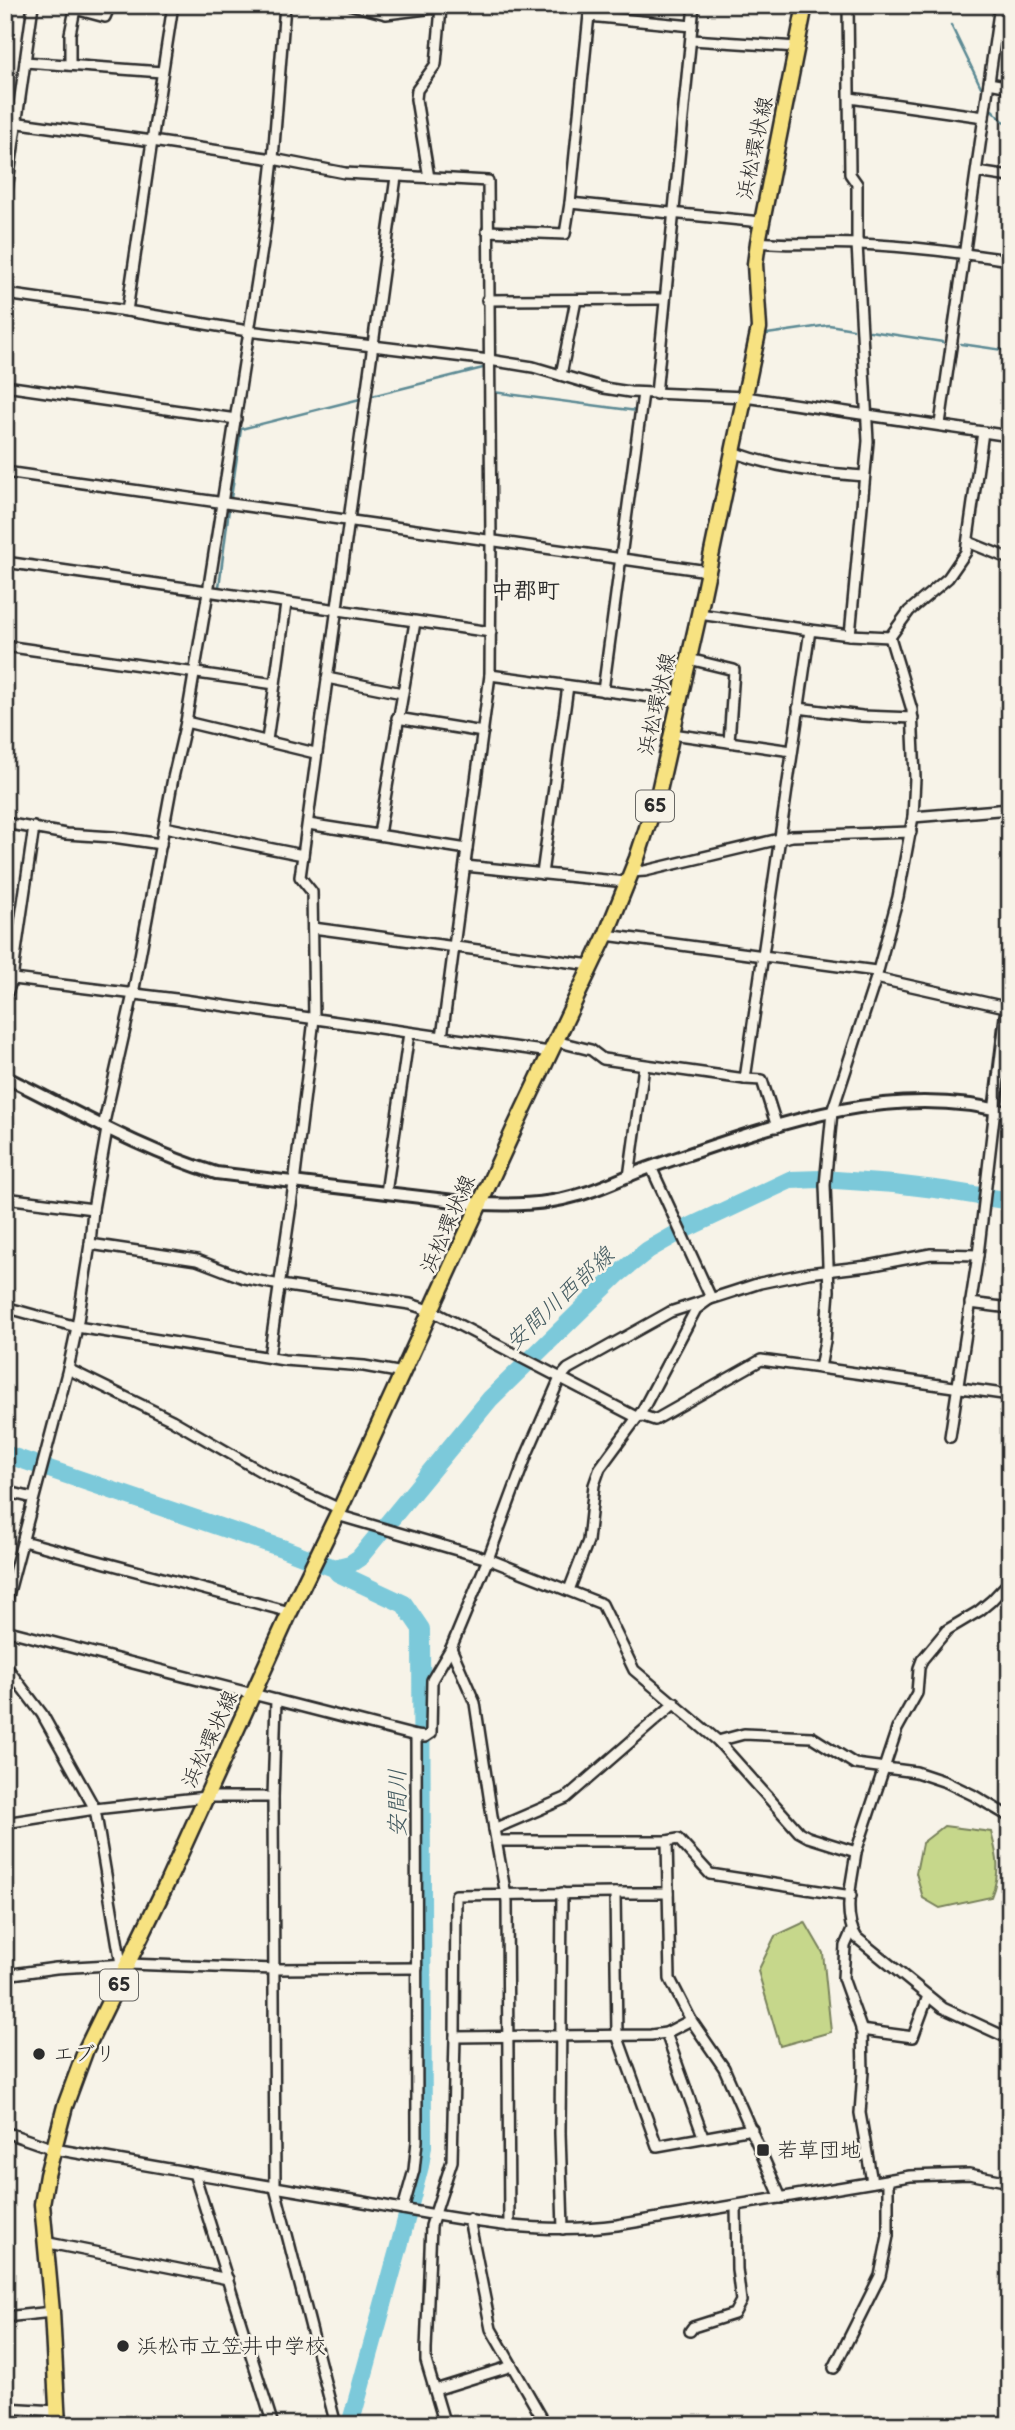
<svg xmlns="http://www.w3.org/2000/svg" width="1015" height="2430" viewBox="0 0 1015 2430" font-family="'Balsamiq Sans','Klee One',sans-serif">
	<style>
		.green { fill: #c6d78b; stroke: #78815b; stroke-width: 2 }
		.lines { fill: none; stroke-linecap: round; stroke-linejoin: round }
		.stream { stroke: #5c8a94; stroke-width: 2.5 }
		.river { stroke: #7cc9da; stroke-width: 18 }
		.minor-casing { stroke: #2b2b2b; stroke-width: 14 }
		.tertiary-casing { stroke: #2b2b2b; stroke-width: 16 }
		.primary-casing { stroke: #2b2b2b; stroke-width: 19 }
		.minor { stroke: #f7f3e8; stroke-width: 9 }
		.tertiary { stroke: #f7f3e8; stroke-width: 10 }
		.primary { stroke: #f7e281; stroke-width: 14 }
		.poi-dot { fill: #2b2b2b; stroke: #f7f3e8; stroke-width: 2.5 }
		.labels { text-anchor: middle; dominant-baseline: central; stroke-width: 5; stroke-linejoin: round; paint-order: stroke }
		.shield { fill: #f7f3e8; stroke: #686764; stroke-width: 2 }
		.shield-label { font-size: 19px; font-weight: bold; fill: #2b2b2b }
		.street-label { font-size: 21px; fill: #2b2b2b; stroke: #f7f3e8 }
		.poi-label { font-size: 21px; fill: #2b2b2b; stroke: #f7f3e8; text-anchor: start }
		.neighbourhood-label { font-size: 23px; font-weight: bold; fill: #2b2b2b; stroke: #f7f3e8 }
		.water-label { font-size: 23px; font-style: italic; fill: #435a60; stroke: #f7f3e8 }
	</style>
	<rect width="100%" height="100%" fill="#f7f3e8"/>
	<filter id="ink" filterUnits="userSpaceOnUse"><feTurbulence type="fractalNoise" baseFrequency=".0143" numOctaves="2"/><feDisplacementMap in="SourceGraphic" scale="14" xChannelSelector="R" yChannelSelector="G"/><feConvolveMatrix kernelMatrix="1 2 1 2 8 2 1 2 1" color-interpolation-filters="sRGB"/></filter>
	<g filter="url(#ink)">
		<g class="green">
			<path d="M 944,1826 L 991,1832 C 998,1858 1001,1872 991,1897 L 940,1908 L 923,1898 L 916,1873 L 922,1843 Z"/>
			<polygon points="805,1922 823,1953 831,2032 780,2046 758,1971 775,1936"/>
		</g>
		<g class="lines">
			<g class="stream">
				<polyline points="951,25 981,87"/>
				<polyline points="992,110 1003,121 1010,124"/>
				<polyline points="870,331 943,342"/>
				<polyline points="767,334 829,325 853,329"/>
				<polyline points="961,344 1010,351"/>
				<polyline points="493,392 637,411"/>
				<polyline points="372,396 483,368"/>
				<polyline points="231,498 241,429 360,399"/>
				<polyline points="5,557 202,585"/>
				<polyline points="219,587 229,509"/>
			</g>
			<g class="river">
				<polyline points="5,1454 282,1548 334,1568 338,1573 404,1604 421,1629 423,2146 420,2166 401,2239 350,2425"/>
				<polyline points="334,1568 350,1564 359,1558 490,1399 617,1275 648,1250 683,1230 790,1180 821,1179 894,1184 943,1190 1010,1201"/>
			</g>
			<g class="minor-casing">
				<g id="minor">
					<polyline points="173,5 152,141 273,159 345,173 488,181 491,541 490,675 442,1037 550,1052"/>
					<polyline points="352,5 386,14 459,5"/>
					<polyline points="848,5 850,174 857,184 857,244 868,441 850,635"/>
					<polyline points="589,16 692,26"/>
					<polyline points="692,40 797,47"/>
					<polyline points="25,62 162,72"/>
					<polyline points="70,65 70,34 75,9 105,17 110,5"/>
					<polyline points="989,83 1010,87"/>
					<polyline points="850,98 984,117"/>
					<polyline points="5,121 152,141 127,311"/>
					<polyline points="977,172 1010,177"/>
					<polyline points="429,178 416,99 417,90 436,64 441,8"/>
					<polyline points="570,203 590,5"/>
					<polyline points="5,204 33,5"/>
					<polyline points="487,231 565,234 570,203 761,222"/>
					<path d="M 758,242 C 792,246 825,242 860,244 C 910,246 960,253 1010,260"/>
					<polyline points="5,294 127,311 248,331 489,360 533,367 604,388 630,392 745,397 1010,436"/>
					<polyline points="487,300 664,299"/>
					<polyline points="561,375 576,300"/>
					<polyline points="5,386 236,419"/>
					<polyline points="656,394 694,5"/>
					<polyline points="940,424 1000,5"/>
					<path d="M 733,452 C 780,469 814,472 864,476"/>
					<polyline points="5,472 708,571"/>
					<polyline points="968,542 1010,559"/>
					<polyline points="5,562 491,632"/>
					<polyline points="699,614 810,630"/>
					<polyline points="5,646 275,684 267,740"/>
					<polyline points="689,659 734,670 729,742"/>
					<polyline points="490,675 680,701"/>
					<polyline points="327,678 402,693"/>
					<polyline points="275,684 286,604"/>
					<polyline points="603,691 643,393"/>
					<polyline points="798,708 862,716 913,718"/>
					<polyline points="397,718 483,732"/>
					<polyline points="186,722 315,753"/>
					<polyline points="672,734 792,751"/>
					<polyline points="913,817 1010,809"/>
					<polyline points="5,823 66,834 113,837 161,844"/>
					<polyline points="308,824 467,849"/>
					<polyline points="164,827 303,855"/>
					<polyline points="379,834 415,622"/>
					<polyline points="465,866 626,882"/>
					<polyline points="631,872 645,871 792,836 911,832"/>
					<polyline points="542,874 568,686"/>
					<polyline points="313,928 591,965"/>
					<polyline points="606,935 876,971"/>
					<polyline points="5,978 184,1000 442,1037"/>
					<polyline points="876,978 1010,1008"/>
					<polyline points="5,999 12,979 34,827"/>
					<polyline points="555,1041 591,1050 603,1059 745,1079 810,630 850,635 890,637"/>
					<polyline points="745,1079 762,1080 777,1127"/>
					<polyline points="103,1127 133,994 173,778 186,722 208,592 265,230 273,159 285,5"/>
					<polyline points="107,1129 93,1209 90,1244 197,1260 244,1278 280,1285 410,1304 432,1311 636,1417 643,1416 655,1420 761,1360 820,1368 825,1341 829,1291 825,1185 832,1112 876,978 898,897 913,817 915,778 912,710 890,637 909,611 948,578 966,552 983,432"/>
					<polyline points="629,1177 644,1066"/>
					<polyline points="386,1193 409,1033"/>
					<polyline points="5,1198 93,1209"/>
					<polyline points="970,1303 1010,1308"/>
					<polyline points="5,1307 77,1327 284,1360 364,1366 403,1373"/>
					<polyline points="269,1357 294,1184 314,1019 312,892 300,877 396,177"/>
					<polyline points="820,1368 1010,1395"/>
					<polyline points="68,1369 172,1420 269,1476 340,1509"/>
					<polyline points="950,1437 978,1255 995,1108"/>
					<polyline points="5,1491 33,1498"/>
					<path d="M 337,1515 L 488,1559 L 602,1604 L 634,1670 L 718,1741 L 799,1832 L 808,1837 L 856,1852 C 853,1878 841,1915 857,1938 L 943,2008 L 1010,2039"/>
					<polyline points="23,1541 290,1612"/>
					<polyline points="569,1590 588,1541 594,1485 600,1468 642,1411 696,1309 711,1298 651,1167"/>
					<polyline points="5,1607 68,1369 77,1327 90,1244"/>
					<polyline points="5,1630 276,1700 273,1797 275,2188 336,2425"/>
					<polyline points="451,1648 475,1703 494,1829"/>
					<polyline points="5,1665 42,1714 95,1809 121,1964"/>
					<polyline points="276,1700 416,1736 425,1737 431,1733 432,1680 451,1648 488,1559 527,1454 560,1378 568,1369 670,1312 760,1283 808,1273 868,1266 931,1254 978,1255"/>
					<polyline points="718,1741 744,1734 812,1737 855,1764 916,1772 946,1782 973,1795 1010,1817"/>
					<polyline points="5,1823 95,1809 178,1800 206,1797 273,1797"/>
					<polyline points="497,1841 667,1841 670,1979 691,2020 724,2068 781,2198"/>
					<polyline points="667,1841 678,1839 710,1874 851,1896"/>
					<polyline points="856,1852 897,1729 917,1693 919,1668 922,1660 947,1630 979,1611 991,1601 1010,1581"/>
					<polyline points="562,1893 560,2133 563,2229"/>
					<polyline points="615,1893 456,1895 455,2037 651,2035 666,2033 691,2020"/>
					<polyline points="668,1893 615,1893 617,2035 657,2146 752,2129"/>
					<polyline points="852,1930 845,1946 843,1978 862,2031 863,2072 860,2113 872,2182"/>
					<polyline points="5,1975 56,1968 127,1964 274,1969 417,1968"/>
					<polyline points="861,2030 913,2037 928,1996"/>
					<polyline points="666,2033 703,2136"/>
					<polyline points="1005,2037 1010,2022"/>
					<path d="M 5,2132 L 54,2149 C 155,2167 257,2184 358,2201 C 444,2216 530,2237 617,2225 L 910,2176 L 969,2174 L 1010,2182"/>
					<polyline points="194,2173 273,2425"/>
					<polyline points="403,2209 414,2170 417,2141 416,1736"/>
					<polyline points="469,2219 491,2329 546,2425"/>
					<polyline points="509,2226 507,1901 494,1829 566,1798 675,1703"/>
					<polyline points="44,2242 228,2279"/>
					<polyline points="5,2317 52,2312"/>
					<polyline points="690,2331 693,2327 734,2314 741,2301 737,2269 736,2206"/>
					<polyline points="834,2368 880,2276 888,2236 888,2180"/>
					<polyline points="435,2390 512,2366"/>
					<polyline points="5,2408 57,2411"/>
					<polyline points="445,2425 426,2361 426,2350 431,2226 452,2161 455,2037"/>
				</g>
			</g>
			<g class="tertiary-casing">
				<g id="tertiary">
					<path d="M 5,1077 C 75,1111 141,1150 216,1173 L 480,1204 C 512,1205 544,1205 575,1196 C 602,1189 627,1175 654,1166 C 768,1127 889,1080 1010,1113"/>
					<polyline points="995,1108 1010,983"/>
				</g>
			</g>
			<g class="primary-casing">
				<polyline id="primary" points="58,2425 52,2312 42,2204 47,2175 65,2106 86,2049 167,1883 290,1612 340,1509 515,1127 606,935 637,858 659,791 699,614 759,328 755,264 758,242 805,5"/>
			</g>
			<use href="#minor" class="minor"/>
			<use href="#tertiary" class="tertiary"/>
			<use href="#primary" class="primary"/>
		</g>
	</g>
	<g class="poi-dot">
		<circle cx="39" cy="2054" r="7"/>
		<rect x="756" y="2143" width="14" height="14" rx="3.5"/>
		<circle cx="123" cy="2346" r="7"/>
	</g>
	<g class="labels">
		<g class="shield">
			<rect x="636" y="790.5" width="38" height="31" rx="5"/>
			<rect x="100" y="1969.5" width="38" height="31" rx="5"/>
		</g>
		<g class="shield-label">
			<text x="655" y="806">65</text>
			<text x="119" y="1985">65</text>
		</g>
		<g class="street-label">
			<text transform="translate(755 148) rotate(-78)">浜松環状線</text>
			<text transform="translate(657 704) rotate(-77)">浜松環状線</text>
			<text transform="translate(448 1224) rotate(-66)">浜松環状線</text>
			<text transform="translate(210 1739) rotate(-65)">浜松環状線</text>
		</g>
		<g class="poi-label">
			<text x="53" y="2054">エブリ</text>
			<text x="777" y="2150">若草団地</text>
			<text x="137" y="2346">浜松市立笠井中学校</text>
		</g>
		<g class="neighbourhood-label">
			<text x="525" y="591">中郡町</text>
		</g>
		<g class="water-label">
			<text transform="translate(560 1299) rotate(-43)">安間川西部線</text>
			<text transform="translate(398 1803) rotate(-90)">安間川</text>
		</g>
	</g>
	<rect width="1015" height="2430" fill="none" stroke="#f7f3e8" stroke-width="28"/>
	<rect x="14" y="14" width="987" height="2402" fill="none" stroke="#2b2b2b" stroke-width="2.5" filter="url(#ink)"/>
</svg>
